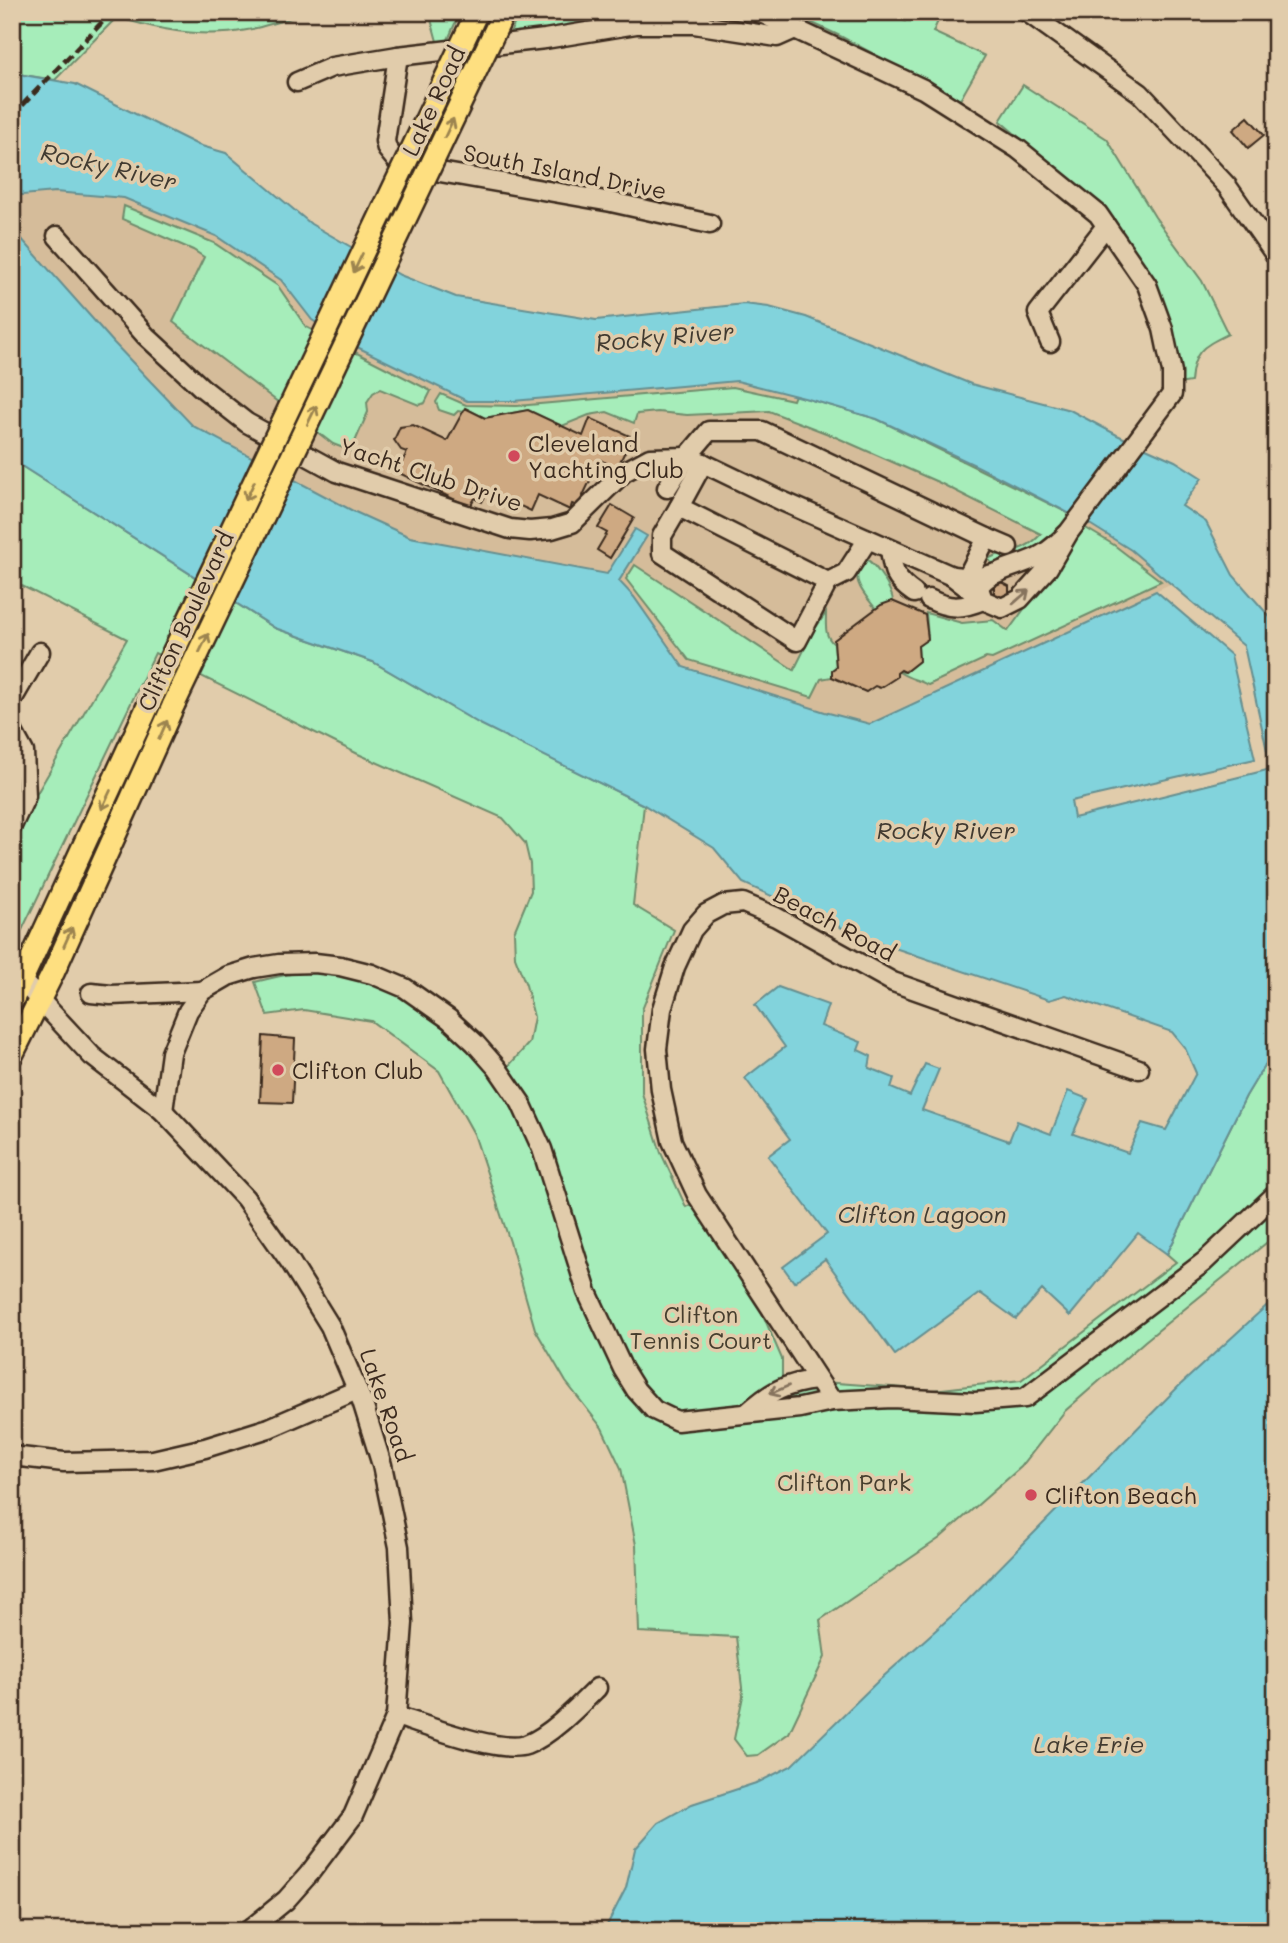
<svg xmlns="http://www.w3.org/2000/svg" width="1288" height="1943" viewBox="0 0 1288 1943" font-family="Mali,sans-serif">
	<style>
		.built { fill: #d5bc9a }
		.green { fill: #a6edba; stroke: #708c6c; stroke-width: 2 }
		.water { fill: #82d3dc; stroke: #668f90; stroke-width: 2 }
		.building { fill: #cea982; stroke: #3b2a1e; stroke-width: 2 }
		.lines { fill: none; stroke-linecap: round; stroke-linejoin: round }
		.minor-casing { stroke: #3b2a1e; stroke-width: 23 }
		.major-casing { stroke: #3b2a1e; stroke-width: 26 }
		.minor { stroke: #e1ccab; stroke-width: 18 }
		.major { stroke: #fedf80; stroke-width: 21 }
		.rail { stroke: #3b2a1e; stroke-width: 5; stroke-dasharray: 10 5; stroke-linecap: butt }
		.major-bridge-casing { stroke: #3b2a1e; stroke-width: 26; stroke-linecap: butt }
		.major-bridge { stroke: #fedf80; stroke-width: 21 }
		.oneway { stroke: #9c844f }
		.oneway2 { stroke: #86735d }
		.poi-dot { fill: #d1495b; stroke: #e1ccab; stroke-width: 2.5 }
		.labels { text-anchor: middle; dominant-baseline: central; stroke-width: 7; stroke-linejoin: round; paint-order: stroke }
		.street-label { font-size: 23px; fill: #3b2a1e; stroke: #e1ccab }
		.poi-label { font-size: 23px; fill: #3b2a1e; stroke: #e1ccab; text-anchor: start }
		.park-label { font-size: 23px; fill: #463e2e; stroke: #e1ccab }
		.water-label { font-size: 24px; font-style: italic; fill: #423b31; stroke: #e1ccab }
	</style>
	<rect width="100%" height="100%" fill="#e1ccab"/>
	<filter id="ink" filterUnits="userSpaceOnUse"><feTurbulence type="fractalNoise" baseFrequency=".0143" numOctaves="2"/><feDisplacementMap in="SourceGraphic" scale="14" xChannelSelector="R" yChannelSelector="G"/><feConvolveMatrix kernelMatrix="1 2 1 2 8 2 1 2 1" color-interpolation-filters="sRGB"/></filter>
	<g filter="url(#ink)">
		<polygon class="built" points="55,192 124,198 216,236 281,280 312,320 719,382 737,381 808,399 979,467 1088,523 1131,550 1172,583 992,669 899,709 870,724 825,712 683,667 634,597 619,581 647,537 636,529 607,574 410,537 353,511 192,426 114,343 12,228 12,196"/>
		<g class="green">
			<path d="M 12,12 L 310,12 C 289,18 268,26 247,30 C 204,39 158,30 117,17 L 55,80 L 12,73 L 12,64 L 18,46 Z"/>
			<polygon points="429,12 460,12 441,56"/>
			<polygon points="520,12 634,12 508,37"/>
			<polygon points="789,12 882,12 905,21 910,12 942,12 933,32 985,56 960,100 840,36"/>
			<path d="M 1023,85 L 1107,139 L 1155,217 L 1202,281 L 1228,334 C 1202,347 1193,351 1191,382 L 1178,384 L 1172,340 L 1102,208 L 1000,121 Z"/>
			<polygon points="124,206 214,243 278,286 306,327 431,391 425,403 419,405 380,389 373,393 367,402 368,412 351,451 333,444 173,322 204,257 193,250 122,219"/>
			<path d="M 733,387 L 793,400 L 795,395 L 877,419 L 1072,515 L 1053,540 L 1037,553 L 994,566 L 988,559 C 1007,548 1022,555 1041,534 L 940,483 L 831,435 L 769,411 L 687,415 L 658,412 L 637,414 L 634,423 L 607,412 L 589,415 L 562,426 L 528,410 L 485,418 L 465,408 L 463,412 L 458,411 L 454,415 L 439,410 L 436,402 L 441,394 L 466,405 L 517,406 Z"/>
			<path d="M 12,460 L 275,628 L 373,662 L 481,724 L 644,805 L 633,905 L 674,930 L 642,1010 L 642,1093 L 661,1153 L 686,1207 L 694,1203 L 760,1308 L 782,1359 L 782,1379 L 933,1390 L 1021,1380 L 1176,1262 L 1167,1254 L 1246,1096 L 1264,1066 L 1276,1053 L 1276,1235 L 1145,1341 L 1065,1411 L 1021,1467 L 940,1538 L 820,1620 L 825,1657 L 789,1733 L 758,1755 L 747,1756 L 734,1739 L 743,1696 L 736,1637 L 639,1632 L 636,1545 L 621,1468 L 602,1428 L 566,1382 L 535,1329 L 510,1242 L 474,1134 L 439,1071 L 371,1021 L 304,1010 L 267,1015 L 255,982 C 279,976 306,969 331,972 C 374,978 418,1003 450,1033 C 466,1048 481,1065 497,1079 L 529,1043 L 534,1017 L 526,985 L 515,957 L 514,932 L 531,891 L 530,864 L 525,843 L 503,818 L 358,754 L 155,653 L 22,930 L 12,931 L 12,836 L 127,639 L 12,581 Z"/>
			<path d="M 1084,527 L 1114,545 L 1161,581 L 992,659 L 986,658 L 928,685 C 918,679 911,680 899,672 L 905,672 L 919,661 L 918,646 L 928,638 L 926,613 L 962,623 L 993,620 L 1008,631 Z"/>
			<path d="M 866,559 C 876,564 892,590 893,601 L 876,609 C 863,593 847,577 866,559 Z"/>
			<path d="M 635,565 L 794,670 L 814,630 L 826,613 C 826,625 824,636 834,644 L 836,667 L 832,670 L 832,677 L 821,679 L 812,697 L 689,660 L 626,579 Z"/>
		</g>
		<g class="water">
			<polygon points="12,73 75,84 198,145 226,153 311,224 400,275 456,297 596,320 744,304 769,307 806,317 971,384 1070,410 1117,435 1175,461 1202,478 1182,506 1206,522 1233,575 1276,624 1276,1053 1264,1066 1246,1096 1167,1254 1138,1233 1070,1316 1042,1290 1016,1319 980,1293 895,1355 825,1259 794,1282 783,1267 827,1234 768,1156 790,1139 745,1078 785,1047 755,1005 778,987 828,1005 821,1026 861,1042 858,1050 871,1056 869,1068 894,1078 891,1088 910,1096 925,1064 939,1069 922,1110 1009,1141 1017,1121 1051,1134 1068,1091 1088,1099 1073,1134 1128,1153 1142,1123 1166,1130 1196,1073 1185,1048 1172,1032 1066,995 1049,1000 862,937 743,883 714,848 644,805 480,724 373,662 275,628 12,460 12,228 114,343 193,426 353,511 410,537 607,574 635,529 647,536 619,581 634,597 683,667 825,712 870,724 1156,591 1231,655 1255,759 1071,801 1074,818 1271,769 1244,646 1131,550 1088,523 979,467 877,419 808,399 737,381 513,401 467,401 351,344 312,320 281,280 216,236 124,198 55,192 12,196"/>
			<polygon points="1276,1297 1276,1931 604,1931 626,1888 635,1849 658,1823 692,1804 759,1782 791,1766 876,1683 955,1613 1179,1386"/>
		</g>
		<g class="building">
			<polygon points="1248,117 1264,135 1248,148 1233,130"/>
			<polygon points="465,408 485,418 528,410 583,436 590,418 632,437 617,468 600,460 578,506 572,504 570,510 538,495 531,511 488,491 482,502 475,498 470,507 397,472 407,452 401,450 394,440 400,427 413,425 447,441"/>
			<polygon points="612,505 634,518 610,558 597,550 607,533 598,528"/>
			<polygon points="1001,582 1009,586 1009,594 1001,599 994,595 994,586"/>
			<polygon points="892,601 925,615 928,639 918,646 919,661 905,672 901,670 897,673 897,677 880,688 875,686 866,692 832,677 832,670 836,667 834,640 881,605"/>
			<polygon points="263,1036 295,1039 292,1103 260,1102"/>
		</g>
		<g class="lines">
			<g class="minor-casing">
				<g id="minor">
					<path d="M 759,12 L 923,89 L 1018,149 L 1098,214 L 1147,285 L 1163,329 L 1172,372 L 1172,394 L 1069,532 L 1048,568 L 1020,599 L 1002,608 L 983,600 L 979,588 C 986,570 1025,566 1043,554 C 1053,548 1061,540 1069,532"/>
					<polyline points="1027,12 1140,93 1227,186 1276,256"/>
					<polyline points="398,56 385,141 387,149 400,165 611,202 710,224"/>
					<polyline points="297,82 332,67 398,56 545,39 636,24 694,24 777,37 795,29"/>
					<polyline points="57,236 146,336 201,387 247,423 337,472 510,529 530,531 552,529 572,523 624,472 650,458 687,457 703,463 782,501 952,576"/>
					<polyline points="1050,342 1038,313 1106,226"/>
					<polyline points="703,463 679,507 828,582 846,573 868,539"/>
					<polyline points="667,488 687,457 709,431 762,431 987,538"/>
					<polyline points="679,507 662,536 662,553 797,641 828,582"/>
					<path d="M 890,549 C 893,572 894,579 914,593"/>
					<polyline points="967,577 987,538 1008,547"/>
					<path d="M 929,599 C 949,609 962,609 983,600"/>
					<polyline points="983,600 952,576 976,578 993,574"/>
					<polyline points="12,700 40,652"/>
					<polyline points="12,730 24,752 26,796 12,826"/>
					<polyline points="12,970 92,1056 163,1111 245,1198 291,1263 330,1326 362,1401 382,1465 399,1547 403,1623 396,1716 353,1816 309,1874 286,1900 248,1931"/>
					<polyline points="91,993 111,995 202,991"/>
					<polyline points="163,1111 171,1053 188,1011 202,991 228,976 254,968 279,964 315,963 340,966 372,974 405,988 449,1019 475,1043 497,1068 521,1103 542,1149 587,1292 623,1369 636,1390 654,1410 677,1421 800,1408 832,1401 892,1398 975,1402 1025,1398 1204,1262 1276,1194"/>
					<polyline points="832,1401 697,1195 672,1141 661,1090 657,1049 662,1009 675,967 692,930 706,914 723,905 743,903 776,917 893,982 1139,1069"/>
					<path d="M 747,1413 C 770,1392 786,1383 817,1380"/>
					<polyline points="12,1456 64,1462 153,1460 205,1448 269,1428 357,1390"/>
					<path d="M 396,1716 C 424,1725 500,1754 526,1745 C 550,1736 579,1706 597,1688"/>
				</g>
			</g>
			<g class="major-casing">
				<g id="major">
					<polyline points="12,1001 154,693"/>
					<polyline points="12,1055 54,971 174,704"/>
				</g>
			</g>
			<use href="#minor" class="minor"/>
			<use href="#major" class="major"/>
			<polyline class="rail" points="12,116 112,12"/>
			<g class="major-bridge-casing">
				<g id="major-bridge">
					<polyline points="154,693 477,12"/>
					<polyline points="174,704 504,12"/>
				</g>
			</g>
			<use href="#major-bridge" class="major-bridge"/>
		</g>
		<defs><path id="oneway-shaft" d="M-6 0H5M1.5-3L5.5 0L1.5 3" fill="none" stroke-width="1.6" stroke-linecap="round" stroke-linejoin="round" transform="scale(1.75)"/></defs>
		<g class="oneway">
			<use href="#oneway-shaft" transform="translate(449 128) rotate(-65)"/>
			<use href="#oneway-shaft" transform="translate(358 263) rotate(115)"/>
			<use href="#oneway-shaft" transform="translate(312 415) rotate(-64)"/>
			<use href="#oneway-shaft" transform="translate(250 491) rotate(115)"/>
			<use href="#oneway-shaft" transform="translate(204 643) rotate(-64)"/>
			<use href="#oneway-shaft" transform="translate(163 730) rotate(-66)"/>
			<use href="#oneway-shaft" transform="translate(106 800) rotate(115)"/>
			<use href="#oneway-shaft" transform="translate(68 937) rotate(-66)"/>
		</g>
		<g class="oneway2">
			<use href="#oneway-shaft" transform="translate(1021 597) rotate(-41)"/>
			<use href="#oneway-shaft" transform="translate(779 1390) rotate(156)"/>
		</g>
	</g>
	<g class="poi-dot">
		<circle cx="514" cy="456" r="7"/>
		<circle cx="278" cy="1070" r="7"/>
		<circle cx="1031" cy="1495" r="7"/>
	</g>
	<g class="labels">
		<g class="street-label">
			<text transform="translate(433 101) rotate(-65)">Lake Road</text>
			<text transform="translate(565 171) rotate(11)">South Island Drive</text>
			<text transform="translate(431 474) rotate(18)">Yacht Club Drive</text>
			<text transform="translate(185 621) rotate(-65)">Clifton Boulevard</text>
			<text transform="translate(835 923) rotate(28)">Beach Road</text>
			<text transform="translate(387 1405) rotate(71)">Lake Road</text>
		</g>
		<g class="poi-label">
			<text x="528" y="443">Cleveland<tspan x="528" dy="26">Yachting Club</tspan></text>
			<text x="292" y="1070">Clifton Club</text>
			<text x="1045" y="1495">Clifton Beach</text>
		</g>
		<g class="park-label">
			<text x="701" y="1314">Clifton<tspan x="701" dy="26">Tennis Court</tspan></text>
			<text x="844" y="1482">Clifton Park</text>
		</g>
		<g class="water-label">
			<text transform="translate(109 166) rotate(13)">Rocky River</text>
			<text transform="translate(665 336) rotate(-5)">Rocky River</text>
			<text x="946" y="829">Rocky River</text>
			<text x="922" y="1213">Clifton Lagoon</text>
			<text x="1089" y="1743">Lake Erie</text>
		</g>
	</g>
	<rect width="1288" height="1943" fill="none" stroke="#e1ccab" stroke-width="42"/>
	<rect x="21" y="21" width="1246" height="1901" fill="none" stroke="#3b2a1e" stroke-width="2.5" filter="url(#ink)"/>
</svg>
